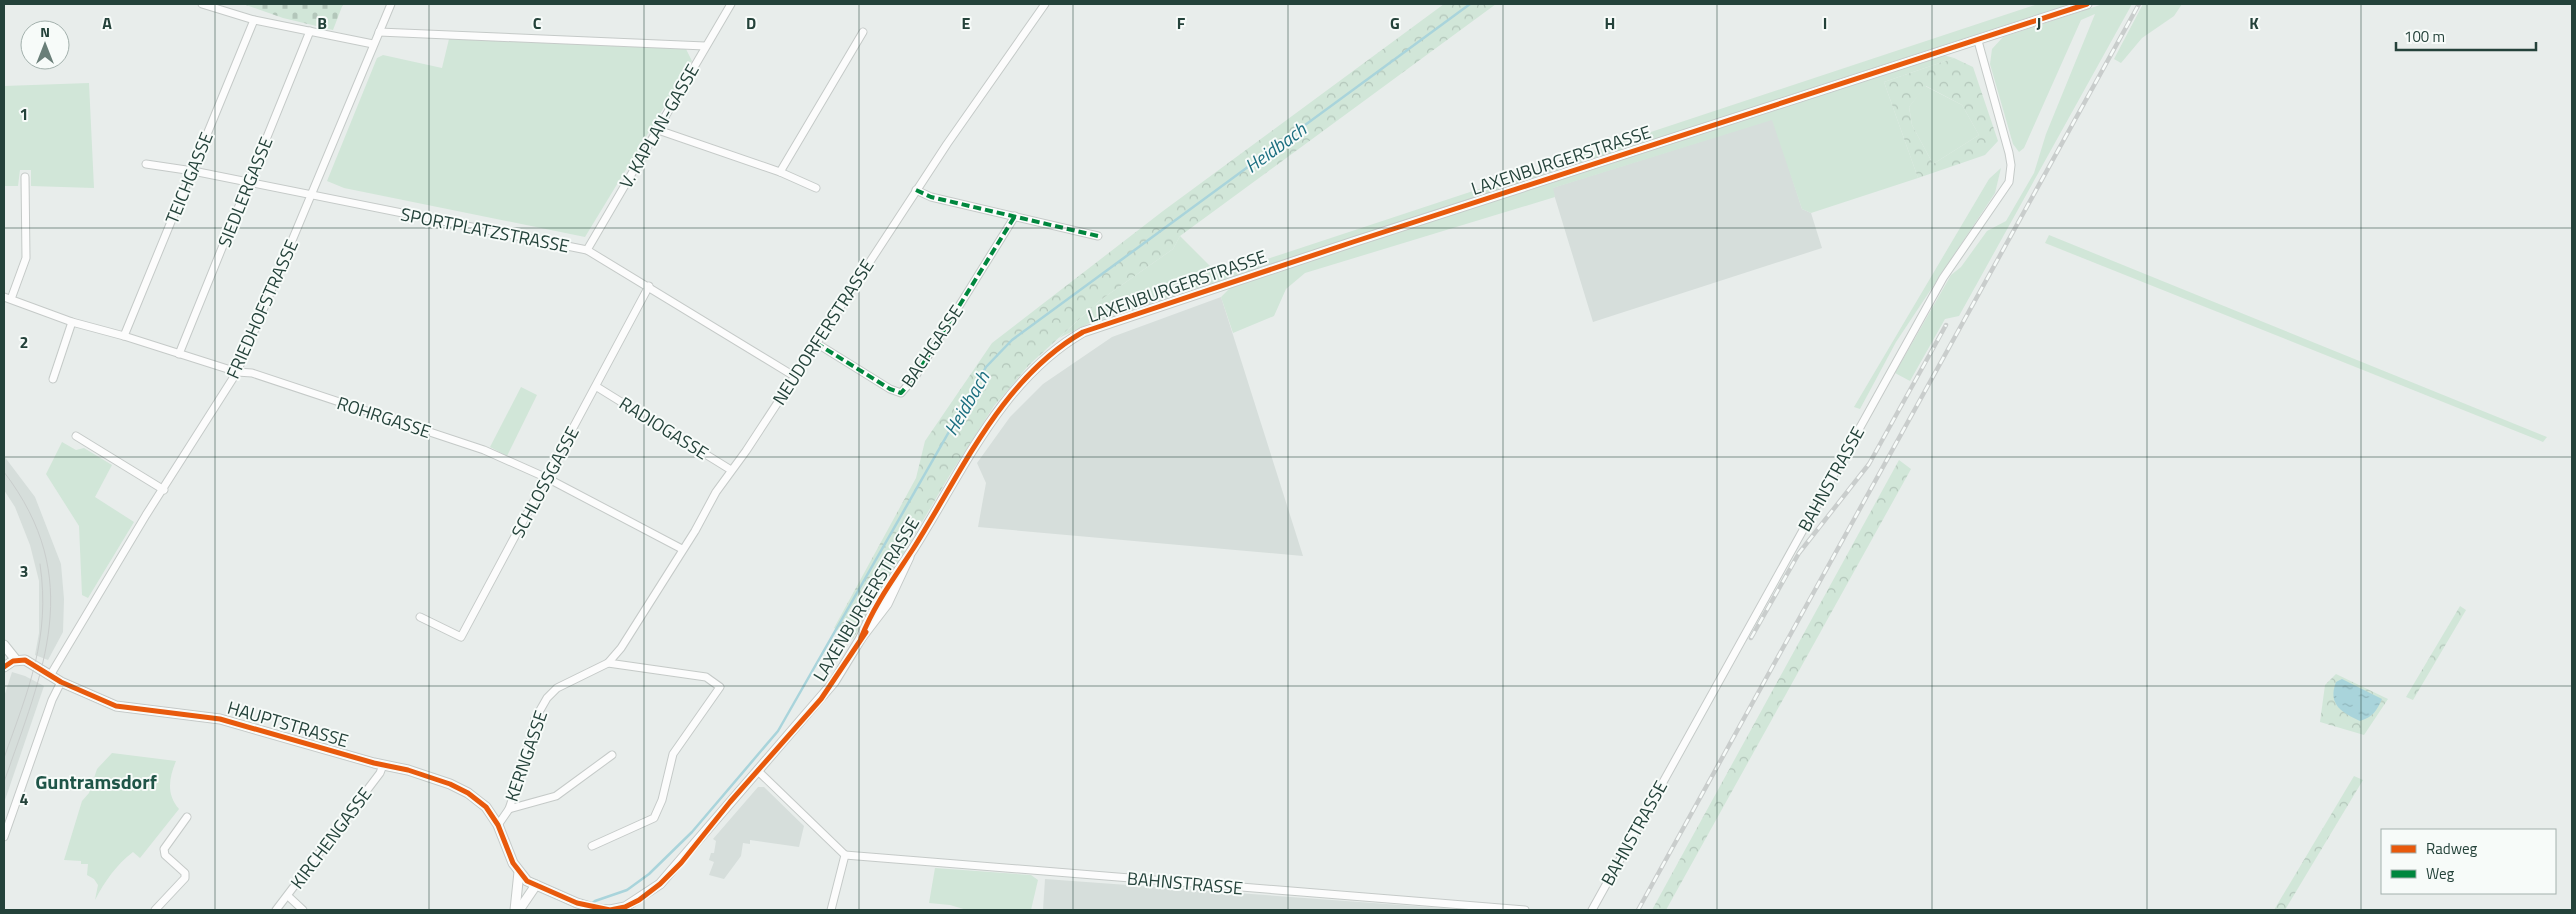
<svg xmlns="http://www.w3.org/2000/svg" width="2576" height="914" viewBox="0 0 2576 914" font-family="'Titillium Web',sans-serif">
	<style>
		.built { fill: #d6dedb }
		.green { fill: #d1e6d8 }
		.forest { fill: url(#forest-crowns); fill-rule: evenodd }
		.cemetery { fill: url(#cemetery-stones) }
		.water { fill: url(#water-ripples) }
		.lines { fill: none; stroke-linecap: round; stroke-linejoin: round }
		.stream { stroke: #a9d4db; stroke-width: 2.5 }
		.minor-casing { stroke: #c5cac8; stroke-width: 9 }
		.tertiary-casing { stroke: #c5cac8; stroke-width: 11 }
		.minor { stroke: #fcfcfc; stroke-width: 7 }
		.tertiary { stroke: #fcfcfc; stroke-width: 9 }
		.tram { stroke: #c9cdcc; stroke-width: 1 }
		.rail-casing { stroke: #c9cdcc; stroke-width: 4.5 }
		.rail { stroke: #f7fbf9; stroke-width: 2.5; stroke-dasharray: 8; stroke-linecap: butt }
		.quiet { stroke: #00873e; stroke-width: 4; stroke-dasharray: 8 4; stroke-linecap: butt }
		.cycleway-casing { stroke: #f7fbf9; stroke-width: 8 }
		.cycleway { stroke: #e8590c; stroke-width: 5 }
		.grid { fill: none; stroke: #24423a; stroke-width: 1; stroke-opacity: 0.55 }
		.labels { text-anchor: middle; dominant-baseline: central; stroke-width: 4; stroke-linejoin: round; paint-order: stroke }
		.street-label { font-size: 18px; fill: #24423a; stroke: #f7fbf9 }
		.water-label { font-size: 19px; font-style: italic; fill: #1c6f80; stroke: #f7fbf9 }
		.quarter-label { font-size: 20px; font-weight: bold; fill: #1f5548; stroke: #f7fbf9 }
		.grid-label { font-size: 16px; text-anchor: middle; font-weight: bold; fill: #24423a; stroke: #f7fbf9; stroke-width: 4; stroke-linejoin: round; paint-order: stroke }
	</style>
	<defs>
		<pattern id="forest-crowns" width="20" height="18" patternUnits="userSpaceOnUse" patternTransform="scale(1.25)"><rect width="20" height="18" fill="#d1e6d8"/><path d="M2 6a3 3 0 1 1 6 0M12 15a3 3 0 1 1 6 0" fill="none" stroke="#b3c6ba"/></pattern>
		<pattern id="cemetery-stones" width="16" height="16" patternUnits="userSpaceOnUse" patternTransform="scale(1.25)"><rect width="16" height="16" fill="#d1e6d8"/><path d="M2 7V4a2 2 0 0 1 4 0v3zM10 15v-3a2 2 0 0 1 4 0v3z" fill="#b3c6ba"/></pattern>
		<pattern id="water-ripples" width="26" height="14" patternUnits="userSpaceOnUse" patternTransform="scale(1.25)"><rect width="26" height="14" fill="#a9d4db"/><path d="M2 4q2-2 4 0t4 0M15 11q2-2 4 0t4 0" fill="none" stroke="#91b7bd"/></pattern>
	</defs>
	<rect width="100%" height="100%" fill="#e8edeb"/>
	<g class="built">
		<polygon points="1773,119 1802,209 1811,213 1822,248 1593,322 1552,188"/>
		<polygon points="1221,297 1303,556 978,527 986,483 977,463 1010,417 1043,384 1112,337"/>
		<polygon points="4,456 35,497 61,564 64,599 63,632 48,660 35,655 39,633 39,581 30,545 15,507 4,490"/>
		<polygon points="12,672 25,676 44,686 4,803 4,697"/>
		<polygon points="758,787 764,787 804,826 799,847 750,840 750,844 743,843 741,856 724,879 709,875 714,862 709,860 711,853 714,853 716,841 713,839"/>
		<polygon points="1045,879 1469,910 1043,910"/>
	</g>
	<g class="green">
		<polygon points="2038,4 2070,4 1090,323 1059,338 1099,301 1173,249 1180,236 1219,275"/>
		<polygon points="2103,4 2132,4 1959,316 1945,319 1910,381 1895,373 1951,275 1961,267 1987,231 2006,221 2034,173 2046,134 2095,14 2081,20 2024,148 2019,152 2013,144 1990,64 1992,49 2003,37"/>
		<polygon points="2143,4 2182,4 2174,16 2142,38 2121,63 2114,59"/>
		<polygon points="449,39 686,49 692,61 585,237 344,188 327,181 377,58 383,55 442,68"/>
		<polygon points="1943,55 1954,58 1884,82 1918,178 1811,213 1802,209 1772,120 1553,188 1555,197 1305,273 1286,289 1274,316 1233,333 1221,297 1232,286"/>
		<polygon points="89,83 94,188 31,186 31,170 20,170 18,186 4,186 4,86"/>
		<polygon points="1925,86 1962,105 1979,135 1933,164 1912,125 1909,107"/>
		<polygon points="2001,168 1995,193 1896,342 1860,409 1854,407 1989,179"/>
		<polygon points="2049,235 2547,437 2543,442 2045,243"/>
		<polygon points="521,387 537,395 507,456 490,447"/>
		<polygon points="62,442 76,450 84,448 112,465 95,497 134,522 88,598 82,595 79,526 46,474"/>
		<path d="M 112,753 L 176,761 C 169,778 166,794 179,809 L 140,858 L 133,852 C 116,865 105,881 95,900 L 98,885 L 94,879 L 87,875 L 88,864 L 81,864 L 81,861 L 64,860 L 82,801 L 89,793 L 97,769 Z"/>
		<polygon points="935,868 1031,875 1038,880 1031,910 967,910 950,905 929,903"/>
	</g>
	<g class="forest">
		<polygon points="1444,4 1496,4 1180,236 1173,249 1099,301 1029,365 994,406 951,473 853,639 834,628 916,478 925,441 992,343 1163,211"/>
		<path d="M 1954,58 L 1973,67 L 1998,141 L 1985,155 L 1918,178 L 1884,82 ZM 1926,86 L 1962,105 L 1979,135 L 1933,164 L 1912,125 L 1909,107 Z"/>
		<polygon points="1899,460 1911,469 1666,910 1652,910"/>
		<polygon points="2460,606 2466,610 2413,700 2406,697"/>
		<polygon points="2336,674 2388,699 2364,735 2320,722 2325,685"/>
		<polygon points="2354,776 2363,780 2285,910 2274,910"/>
	</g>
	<polygon class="cemetery" points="243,4 343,4 333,30 283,18"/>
	<path class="water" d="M 2342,679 L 2382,699 C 2377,710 2373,717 2360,721 C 2343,713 2327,705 2336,682 Z"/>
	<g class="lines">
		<polyline class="stream" points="590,905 595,901 627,890 649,874 692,832 778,731 986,367 1012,340 1470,4"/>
		<g class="minor-casing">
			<g id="minor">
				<polyline points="202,4 254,20 373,44"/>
				<polyline points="379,32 705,46"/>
				<polyline points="658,130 780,172 816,188"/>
				<polyline points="146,164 193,171 587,250 794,376"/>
				<polyline points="780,172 863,32"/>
				<polyline points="916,190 931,197 1098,236"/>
				<polyline points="587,250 731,4"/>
				<polyline points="4,297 72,322 124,336 237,372 252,373 484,450 547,478 682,549"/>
				<polyline points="11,299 26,258 25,177"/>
				<polyline points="124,336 254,20"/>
				<polyline points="816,343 890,389 901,393 915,377 1015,216"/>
				<polyline points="179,354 310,31"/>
				<polyline points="53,379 72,322"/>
				<polyline points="597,387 731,470"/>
				<polyline points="76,436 164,490"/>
				<polyline points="420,617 461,637 649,286"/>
				<polyline points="608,663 621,648 695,531 716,492 746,451 947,144 1045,4"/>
				<polyline points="51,674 146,515 237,372 391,4"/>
				<polyline points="758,771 845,855"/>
				<polyline points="509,809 556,796 612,755"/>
				<polyline points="498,825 509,809 526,758 535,719 547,698 557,688 608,663 706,677 720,687 673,754 662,800 654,818 592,846"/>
				<polyline points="4,837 52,700 61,682"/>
				<polyline points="845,855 1525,910"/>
				<polyline points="288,896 303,910"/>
				<polyline points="155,910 185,878 185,873 165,855 164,849 187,817"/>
				<polyline points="276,910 380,773 383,765"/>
				<polyline points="831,910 845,855"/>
				<polyline points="1592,910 1943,278 2009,182 2011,165 2009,153 1978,41"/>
			</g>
		</g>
		<g class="tertiary-casing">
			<g id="tertiary">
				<path d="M 861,638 C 874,605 894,578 913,549 C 962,472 1001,379 1083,332 L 1353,242 L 2087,4"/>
				<polyline points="4,645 16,660"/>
				<polyline points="4,667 13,661 25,660 61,682 116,706 220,719 374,763 408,770 450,784 468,793 486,807 498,825 513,863 527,881 577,903 597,909 610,910 625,907 660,884 834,682 861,638 887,604 909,557"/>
				<polyline points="515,910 519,872"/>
				<polyline points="519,910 536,885"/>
			</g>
		</g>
		<use href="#minor" class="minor"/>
		<use href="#tertiary" class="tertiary"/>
		<g class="tram">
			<path d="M 4,472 C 86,579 43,670 4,782"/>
			<path d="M 4,758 C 28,690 51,638 40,564"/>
		</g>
		<g class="rail-casing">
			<g id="rail">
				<polyline points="1751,638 1799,553 1869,464 1946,325"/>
				<polyline points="1638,910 2139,4"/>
			</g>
		</g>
		<use href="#rail" class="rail"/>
		<g class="quiet">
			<polyline points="916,190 931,197 1098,236"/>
			<polyline points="816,343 890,389 901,393 915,377 1015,216"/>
		</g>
		<g class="cycleway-casing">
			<g id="cycleway">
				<path d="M 861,638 C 874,605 894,578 913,549 C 962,472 1001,379 1083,332 L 1353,242 L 2087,4"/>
				<polyline points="4,667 13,661 25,660 61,682 116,706 220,719 374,763 408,770 450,784 468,793 486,807 498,825 513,863 527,881 577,903 610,910 625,907 639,900 660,884 681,863 730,802 821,699 866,632"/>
			</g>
		</g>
		<use href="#cycleway" class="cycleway"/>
	</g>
	<path class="grid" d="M 215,4 L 215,910M 429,4 L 429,910M 644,4 L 644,910M 859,4 L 859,910M 1073,4 L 1073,910M 1288,4 L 1288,910M 1503,4 L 1503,910M 1717,4 L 1717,910M 1932,4 L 1932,910M 2147,4 L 2147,910M 2361,4 L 2361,910M 4,228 L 2572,228M 4,457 L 2572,457M 4,686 L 2572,686"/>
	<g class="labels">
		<g class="street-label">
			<text transform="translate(659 126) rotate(-60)">V. KAPLAN-GASSE</text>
			<text transform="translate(1561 160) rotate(-18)">LAXENBURGERSTRASSE</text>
			<text transform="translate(189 178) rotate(-68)">TEICHGASSE</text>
			<text transform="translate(245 192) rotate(-68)">SIEDLERGASSE</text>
			<text transform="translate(485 230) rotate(11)">SPORTPLATZSTRASSE</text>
			<text transform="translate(1177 286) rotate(-19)">LAXENBURGERSTRASSE</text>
			<text transform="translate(262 309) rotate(-66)">FRIEDHOFSTRASSE</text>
			<text transform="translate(823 332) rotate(-57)">NEUDORFERSTRASSE</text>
			<text transform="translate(932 346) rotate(-56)">BACHGASSE</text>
			<text transform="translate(384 417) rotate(18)">ROHRGASSE</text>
			<text transform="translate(664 428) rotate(32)">RADIOGASSE</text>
			<text transform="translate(1831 479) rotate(-61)">BAHNSTRASSE</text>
			<text transform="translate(545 482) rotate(-62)">SCHLOSSGASSE</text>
			<text transform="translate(866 599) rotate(-59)">LAXENBURGERSTRASSE</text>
			<text transform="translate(288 724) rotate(16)">HAUPTSTRASSE</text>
			<text transform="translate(526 756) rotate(-71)">KERNGASSE</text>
			<text transform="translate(1634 833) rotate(-61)">BAHNSTRASSE</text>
			<text transform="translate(331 838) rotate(-53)">KIRCHENGASSE</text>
			<text transform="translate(1185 883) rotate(5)">BAHNSTRASSE</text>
		</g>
		<g class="water-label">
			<text transform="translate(1275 147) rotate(-36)">Heidbach</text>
			<text transform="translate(966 403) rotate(-60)">Heidbach</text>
		</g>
		<g class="quarter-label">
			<text x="96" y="781">Guntramsdorf</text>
		</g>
	</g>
	<g class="grid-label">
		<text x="107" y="29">A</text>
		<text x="322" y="29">B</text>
		<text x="537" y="29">C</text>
		<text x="751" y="29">D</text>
		<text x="966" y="29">E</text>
		<text x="1181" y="29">F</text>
		<text x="1395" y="29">G</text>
		<text x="1610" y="29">H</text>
		<text x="1825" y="29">I</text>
		<text x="2039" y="29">J</text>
		<text x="2254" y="29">K</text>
		<text x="24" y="120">1</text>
		<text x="24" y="348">2</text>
		<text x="24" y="577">3</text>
		<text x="24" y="805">4</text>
	</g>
	<rect width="2576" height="914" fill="none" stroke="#24423a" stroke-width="10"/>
	<rect x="2381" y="829" width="175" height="65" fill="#f7fbf9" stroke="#a3b1ad"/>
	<rect x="2391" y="845" width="25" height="8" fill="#e8590c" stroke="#a3b1ad"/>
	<text x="2426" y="854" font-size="15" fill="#24423a">Radweg</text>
	<rect x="2391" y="870" width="25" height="8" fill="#00873e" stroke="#a3b1ad"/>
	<text x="2426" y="879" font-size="15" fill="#24423a">Weg</text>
	<g transform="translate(45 45)"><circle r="24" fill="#f7fbf9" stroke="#a3b1ad"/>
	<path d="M0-4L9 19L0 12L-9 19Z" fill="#697e78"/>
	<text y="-8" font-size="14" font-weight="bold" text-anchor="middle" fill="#24423a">N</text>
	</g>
	<path d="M2396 42v8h140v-8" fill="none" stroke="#24423a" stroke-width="2.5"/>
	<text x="2404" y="42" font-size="15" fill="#24423a" stroke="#f7fbf9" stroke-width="4" paint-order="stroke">100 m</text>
</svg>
